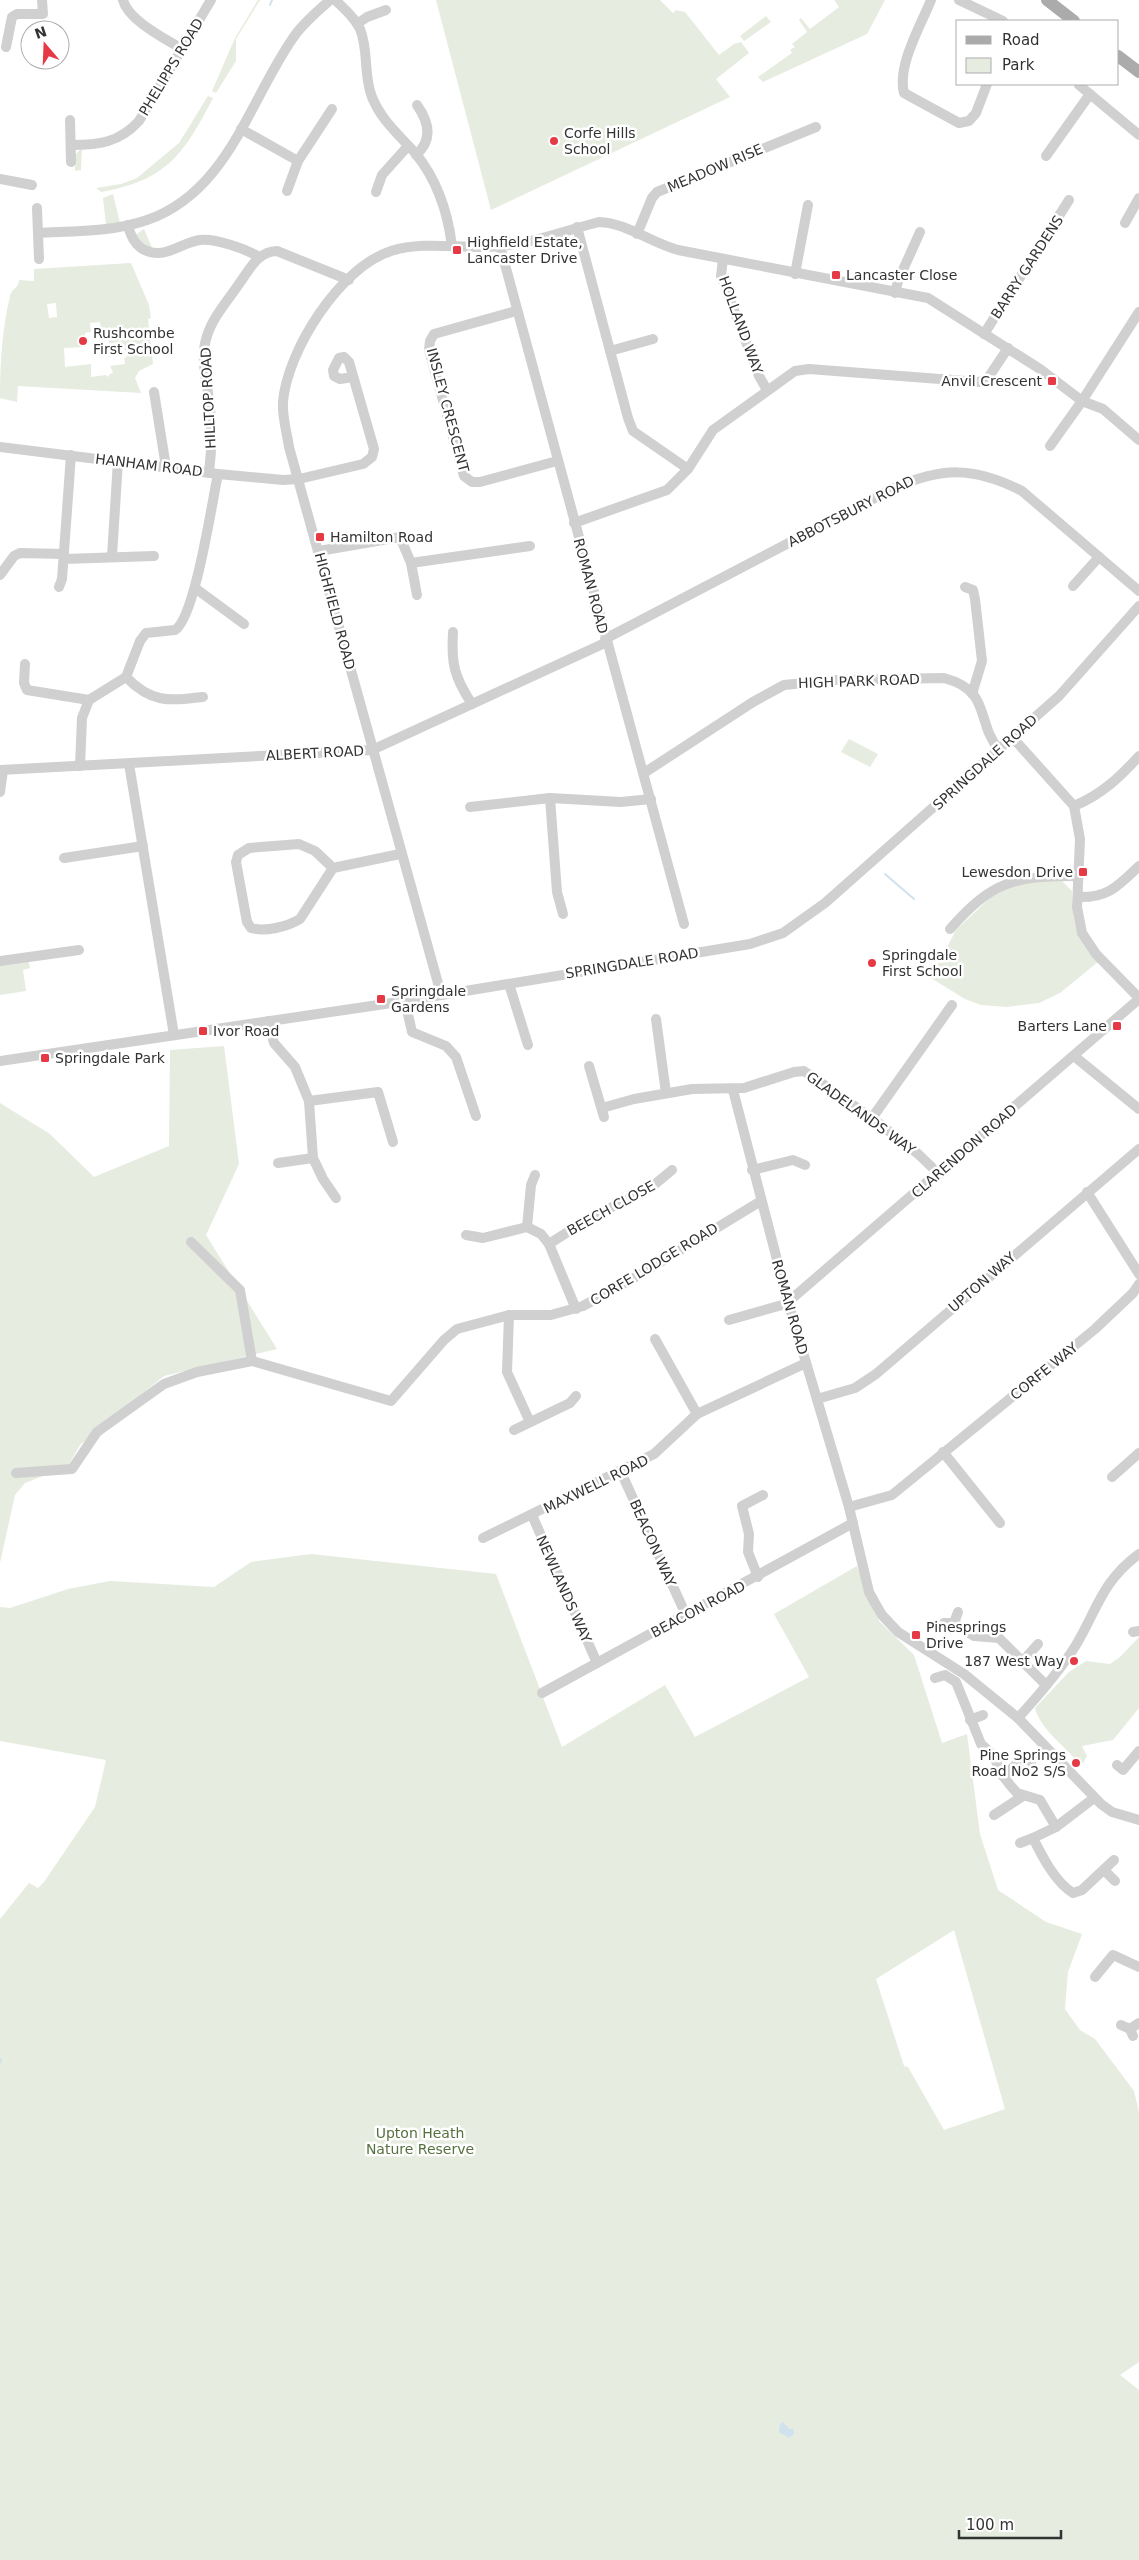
<svg xmlns="http://www.w3.org/2000/svg" width="1139" height="2560" viewBox="0 0 1139 2560" font-family="'DejaVu Sans',sans-serif">
	<style>
		.green { fill: #e6ecdf; fill-rule: evenodd }
		.water { fill: #cfe2ee }
		.lines { fill: none; stroke-linecap: round; stroke-linejoin: round }
		.stream { stroke: #cfe2ee; stroke-width: 2 }
		.minor { stroke: #d0d0d0; stroke-width: 10 }
		.major { stroke: #ababab; stroke-width: 12 }
		.poi-dot { fill: #e63946; stroke: #fff; stroke-width: 2 }
		.labels { text-anchor: middle; dominant-baseline: central; stroke-width: 5; stroke-linejoin: round; paint-order: stroke }
		.street-label { font-size: 14px; fill: #333; stroke: #fff }
		.poi-label { font-size: 14px; fill: #333; stroke: #fff; text-anchor: start }
		.park-label { font-size: 14px; fill: #56703f; stroke: #fff }
	</style>
	<rect width="100%" height="100%" fill="#fff"/>
	<g class="green">
		<polygon points="258,0 260,0 236,39 236,61 216,93 212,91 235,38"/>
		<polygon points="436,0 660,0 673,13 676,10 685,12 719,55 734,44 741,42 749,53 716,79 730,97 491,210"/>
		<polygon points="834,0 885,0 867,34 763,82 758,77 792,53 790,50 795,47 792,44 807,32 799,20 801,18 810,29 839,7"/>
		<polygon points="766,16 771,22 744,41 740,36"/>
		<path d="M 208,96 L 213,98 C 184,154 166,181 101,192 L 96,188 L 121,184 L 137,178 L 179,143 Z"/>
		<polygon points="82,148 81,170 75,171 75,155"/>
		<polygon points="113,194 120,223 106,225 103,198"/>
		<polygon points="144,229 153,250 148,249 134,236"/>
		<path d="M 131,263 L 149,305 L 151,318 L 148,319 L 153,364 L 139,371 L 135,378 L 141,393 L 18,386 L 17,402 L 0,398 C 0,364 2,330 10,296 C 11,289 19,288 19,280 L 34,281 L 34,269 ZM 56,303 L 57,317 L 49,318 L 47,304 ZM 100,322 L 101,331 L 108,331 L 109,343 L 122,342 L 127,357 L 124,358 L 125,364 L 110,366 L 113,372 L 107,377 L 106,375 L 91,377 L 91,364 L 65,367 L 64,348 L 86,347 L 85,333 L 91,332 L 90,323 Z"/>
		<polygon points="849,739 878,754 870,767 841,752"/>
		<path d="M 1060,879 L 1072,891 C 1072,922 1076,940 1099,961 L 1060,993 L 1039,1003 L 1006,1007 L 981,1005 L 965,999 L 931,978 L 956,930 L 991,897 L 1014,885 Z"/>
		<polygon points="28,958 30,968 23,970 26,991 0,995 0,963"/>
		<polygon points="224,1046 239,1164 206,1235 277,1349 164,1376 80,1445 68,1466 25,1483 15,1495 0,1563 0,1103 50,1134 94,1177 169,1146 170,1050"/>
		<path d="M 311,1554 L 496,1574 L 562,1747 L 665,1685 L 695,1737 L 809,1677 L 774,1614 L 857,1566 L 879,1621 L 914,1655 L 942,1743 L 967,1734 L 980,1834 L 998,1890 L 1046,1922 L 1082,1934 L 1068,1972 L 1065,2009 L 1080,2030 L 1095,2039 L 1134,2091 L 1139,2112 L 1139,2362 L 1120,2375 L 1139,2390 L 1139,2560 L 0,2560 L 0,1919 L 29,1883 L 38,1888 L 44,1882 L 95,1807 L 106,1760 L 0,1741 L 0,1607 L 10,1608 L 68,1589 L 110,1581 L 214,1587 L 251,1562 ZM 954,1930 L 1005,2109 L 944,2130 L 908,2067 L 904,2066 L 876,1979 Z"/>
		<path d="M 1139,1637 L 1139,1708 L 1113,1740 L 1082,1746 L 1087,1756 L 1083,1763 L 1079,1764 C 1065,1745 1041,1731 1035,1708 L 1069,1672 L 1086,1661 L 1110,1664 L 1120,1657 Z"/>
	</g>
	<polygon class="water" points="783,2422 789,2429 793,2429 794,2434 789,2438 779,2432 780,2424"/>
	<g class="lines">
		<g class="stream">
			<polyline points="270,5 272,0"/>
			<polyline points="885,874 914,899"/>
			<polyline points="0,2059 1,2062"/>
		</g>
		<g class="minor">
			<path d="M 123,0 C 128,20 164,38 182,49"/>
			<path d="M 335,0 C 344,8 355,18 360,29 C 369,50 363,75 372,97 C 381,120 400,136 416,154 C 437,180 448,214 452,246"/>
			<path d="M 931,0 C 920,27 897,66 904,93 L 959,123 L 969,121 L 976,113 L 987,84"/>
			<polyline points="959,0 1003,21"/>
			<polyline points="357,24 367,17 386,10"/>
			<polyline points="6,47 12,17 17,14 43,14 42,0"/>
			<polyline points="1079,85 1139,135"/>
			<polyline points="70,120 71,162"/>
			<polyline points="241,129 298,161"/>
			<path d="M 71,145 C 98,145 119,143 139,121 L 211,0"/>
			<path d="M 416,155 C 433,140 429,122 417,105"/>
			<polyline points="1046,156 1090,94"/>
			<polyline points="0,179 32,185"/>
			<polyline points="287,191 298,161 332,109"/>
			<polyline points="376,192 382,175 408,146"/>
			<polyline points="37,208 39,259"/>
			<polyline points="1125,223 1139,198"/>
			<path d="M 128,225 C 130,235 133,242 141,248 C 163,262 179,243 200,240 C 215,238 246,249 259,257"/>
			<polyline points="577,227 628,418 633,431 688,469"/>
			<path d="M 38,233 C 74,231 113,232 147,220 C 228,192 249,101 293,38 C 302,24 317,12 330,0"/>
			<polyline points="637,234 652,198 657,192 816,127"/>
			<polyline points="500,246 684,924"/>
			<polyline points="723,259 721,276 759,376 767,390"/>
			<polyline points="795,274 808,205"/>
			<polyline points="895,293 898,281 920,232"/>
			<polyline points="516,311 434,334 430,341 429,350 464,476 472,482 480,482 557,461"/>
			<polyline points="984,334 1069,200"/>
			<polyline points="610,351 653,339"/>
			<polyline points="154,392 166,467"/>
			<polyline points="1050,446 1082,401 1139,312"/>
			<polyline points="0,447 218,474 283,480 299,479 363,464 372,457 374,449 349,362 344,357 339,358 333,370 334,376 340,379 353,377"/>
			<path d="M 209,472 C 212,450 212,430 210,408 C 208,384 199,359 207,336 C 213,316 230,298 241,281 C 251,267 258,252 277,251 L 349,280"/>
			<polyline points="574,523 667,490 688,469 713,430 795,371 809,369 979,382 988,378 1008,348"/>
			<polyline points="319,551 400,537 411,563 530,546"/>
			<polyline points="112,556 118,461"/>
			<polyline points="64,559 154,556"/>
			<polyline points="411,563 417,595"/>
			<polyline points="0,575 14,556 20,553 64,554"/>
			<polyline points="1073,586 1099,557"/>
			<polyline points="59,587 62,579 71,455"/>
			<polyline points="965,587 973,590 975,599 982,661 972,694"/>
			<polyline points="195,588 244,624"/>
			<path d="M 453,632 C 451,663 454,677 472,704"/>
			<path d="M 605,639 L 892,489 C 941,467 973,466 1022,491 L 1139,591"/>
			<polyline points="25,664 24,683 27,690 89,700"/>
			<path d="M 126,677 C 151,703 168,701 203,697"/>
			<polyline points="1013,738 1074,806 1080,839 1077,907 1082,933 1096,954 1139,998"/>
			<polyline points="129,764 174,1035"/>
			<path d="M 80,766 L 82,718 L 89,700 L 126,677 L 140,641 L 146,633 L 175,630 C 195,618 212,502 218,474"/>
			<polyline points="0,770 372,750 607,642"/>
			<path d="M 644,773 L 753,702 L 784,685 L 835,680 L 944,678 C 992,691 975,720 999,750"/>
			<polyline points="0,792 3,770"/>
			<polyline points="550,798 557,892 563,914"/>
			<path d="M 1074,806 C 1101,795 1120,777 1139,756"/>
			<polyline points="470,807 550,798 621,802 651,799"/>
			<polyline points="64,858 143,846"/>
			<path d="M 333,868 L 300,919 C 287,927 265,932 251,928 L 247,922 L 236,862 L 238,855 L 249,848 L 299,844 L 315,851 L 333,868 L 400,854"/>
			<path d="M 1078,897 C 1108,898 1118,886 1139,866"/>
			<path d="M 950,929 C 993,880 1015,876 1079,876"/>
			<polyline points="0,961 79,950"/>
			<polyline points="509,984 528,1045"/>
			<path d="M 441,994 L 289,447 C 287,433 282,417 283,402 C 287,351 340,267 391,251 C 427,240 464,250 500,246 C 534,243 567,230 599,222 C 627,223 651,243 678,250 L 928,298 L 1040,369 L 1082,401 L 1103,409 L 1139,440"/>
			<polyline points="405,1001 412,1032 446,1046 456,1057 476,1116"/>
			<polyline points="656,1019 666,1093"/>
			<polyline points="268,1021 274,1043 295,1067 309,1101 313,1158 278,1163"/>
			<polyline points="1074,1056 1139,1109"/>
			<polyline points="0,1061 405,1001 750,944 783,933 825,903 1059,696 1139,606"/>
			<polyline points="589,1066 604,1117"/>
			<polyline points="733,1090 788,1302 849,1507 869,1592 875,1603 882,1615 898,1632 964,1674 1018,1718 1101,1804 1112,1812 1139,1820"/>
			<polyline points="309,1101 378,1092 393,1142"/>
			<polyline points="602,1108 634,1099 692,1089 744,1088 794,1072 804,1071 872,1118 917,1153 938,1173"/>
			<polyline points="872,1118 952,1005"/>
			<polyline points="313,1158 323,1179 336,1198"/>
			<polyline points="752,1170 793,1160 805,1165"/>
			<polyline points="1087,1192 1139,1274"/>
			<polyline points="527,1227 531,1185 535,1175"/>
			<polyline points="466,1235 483,1238 527,1227 541,1234 549,1244 576,1309"/>
			<polyline points="191,1242 240,1290 252,1361 391,1401 444,1340 457,1329 509,1315 551,1315 583,1306 641,1274 761,1201"/>
			<polyline points="549,1244 591,1217 648,1190 672,1170"/>
			<polyline points="788,1302 1139,999"/>
			<polyline points="509,1315 507,1372 530,1422"/>
			<polyline points="729,1320 789,1303"/>
			<polyline points="655,1339 697,1414"/>
			<polyline points="817,1399 855,1388 876,1374 1139,1149"/>
			<polyline points="514,1430 570,1403 576,1396"/>
			<polyline points="943,1452 1000,1523"/>
			<polyline points="621,1472 686,1615"/>
			<polyline points="16,1473 72,1469 97,1432 164,1384 197,1372 252,1361"/>
			<polyline points="1112,1477 1139,1453"/>
			<polyline points="849,1507 892,1495 1095,1329 1133,1293 1139,1284"/>
			<polyline points="532,1515 597,1663"/>
			<polyline points="483,1538 654,1454 697,1414 806,1363"/>
			<polyline points="758,1577 748,1552 749,1534 742,1506 763,1495"/>
			<polyline points="944,1623 954,1623 974,1636 999,1638 1046,1685"/>
			<polyline points="954,1623 958,1612"/>
			<polyline points="1133,1632 1139,1631"/>
			<polyline points="1023,1661 1038,1644"/>
			<polyline points="935,1678 945,1675 956,1682 981,1744 994,1756 1000,1772 1010,1785 1017,1793 1040,1800 1056,1827"/>
			<polyline points="542,1693 853,1523"/>
			<path d="M 1018,1718 C 1038,1696 1060,1671 1076,1645 C 1097,1610 1102,1581 1139,1554"/>
			<polyline points="970,1720 983,1715"/>
			<polyline points="1117,1765 1123,1770 1139,1751"/>
			<polyline points="1003,1776 1025,1757 1031,1762"/>
			<path d="M 1094,1798 L 1056,1827 L 1033,1838 C 1042,1856 1055,1882 1073,1893 L 1082,1890 L 1114,1860"/>
			<polyline points="994,1815 1023,1796"/>
			<polyline points="1020,1843 1033,1838"/>
			<polyline points="1104,1870 1115,1881"/>
			<polyline points="1095,1977 1113,1955 1139,1967"/>
			<polyline points="1121,2025 1130,2029 1133,2036"/>
			<polyline points="1130,2029 1139,2023"/>
		</g>
		<g class="major">
			<polyline points="1047,0 1074,21"/>
			<polyline points="1118,56 1139,72"/>
		</g>
	</g>
	<g class="poi-dot">
		<circle cx="554" cy="141" r="5"/>
		<rect x="452" y="245" width="10" height="10" rx="2.5"/>
		<rect x="831" y="270" width="10" height="10" rx="2.5"/>
		<circle cx="83" cy="341" r="5"/>
		<rect x="1047" y="376" width="10" height="10" rx="2.5"/>
		<rect x="315" y="532" width="10" height="10" rx="2.5"/>
		<rect x="1078" y="867" width="10" height="10" rx="2.5"/>
		<circle cx="872" cy="963" r="5"/>
		<rect x="376" y="994" width="10" height="10" rx="2.5"/>
		<rect x="1112" y="1021" width="10" height="10" rx="2.5"/>
		<rect x="198" y="1026" width="10" height="10" rx="2.5"/>
		<rect x="40" y="1053" width="10" height="10" rx="2.5"/>
		<rect x="911" y="1630" width="10" height="10" rx="2.5"/>
		<circle cx="1074" cy="1661" r="5"/>
		<circle cx="1076" cy="1763" r="5"/>
	</g>
	<g class="labels">
		<g class="street-label">
			<text transform="translate(171 67) rotate(-59)">PHELIPPS ROAD</text>
			<text transform="translate(715 168) rotate(-23)">MEADOW RISE</text>
			<text transform="translate(1027 267) rotate(-57)">BARRY GARDENS</text>
			<text transform="translate(741 325) rotate(70)">HOLLAND WAY</text>
			<text transform="translate(208 398) rotate(-93)">HILLTOP ROAD</text>
			<text transform="translate(448 410) rotate(75)">INSLEY CRESCENT</text>
			<text transform="translate(149 465) rotate(7)">HANHAM ROAD</text>
			<text transform="translate(851 511) rotate(-27)">ABBOTSBURY ROAD</text>
			<text transform="translate(591 586) rotate(75)">ROMAN ROAD</text>
			<text transform="translate(335 611) rotate(75)">HIGHFIELD ROAD</text>
			<text transform="translate(859 681) rotate(-2)">HIGH PARK ROAD</text>
			<text transform="translate(315 753) rotate(-3)">ALBERT ROAD</text>
			<text transform="translate(985 762) rotate(-42)">SPRINGDALE ROAD</text>
			<text transform="translate(632 963) rotate(-9)">SPRINGDALE ROAD</text>
			<text transform="translate(861 1113) rotate(36)">GLADELANDS WAY</text>
			<text transform="translate(964 1151) rotate(-41)">CLARENDON ROAD</text>
			<text transform="translate(611 1208) rotate(-29)">BEECH CLOSE</text>
			<text transform="translate(654 1264) rotate(-31)">CORFE LODGE ROAD</text>
			<text transform="translate(982 1282) rotate(-41)">UPTON WAY</text>
			<text transform="translate(790 1307) rotate(74)">ROMAN ROAD</text>
			<text transform="translate(1044 1371) rotate(-39)">CORFE WAY</text>
			<text transform="translate(596 1484) rotate(-26)">MAXWELL ROAD</text>
			<text transform="translate(653 1543) rotate(66)">BEACON WAY</text>
			<text transform="translate(564 1589) rotate(66)">NEWLANDS WAY</text>
			<text transform="translate(698 1609) rotate(-28)">BEACON ROAD</text>
		</g>
		<g class="poi-label">
			<text x="564" y="133">Corfe Hills<tspan x="564" dy="16">School</tspan></text>
			<text x="467" y="242">Highfield Estate,<tspan x="467" dy="16">Lancaster Drive</tspan></text>
			<text x="846" y="275">Lancaster Close</text>
			<text x="93" y="333">Rushcombe<tspan x="93" dy="16">First School</tspan></text>
			<text x="1042" y="381" text-anchor="end">Anvil Crescent</text>
			<text x="330" y="537">Hamilton Road</text>
			<text x="1073" y="872" text-anchor="end">Lewesdon Drive</text>
			<text x="882" y="955">Springdale<tspan x="882" dy="16">First School</tspan></text>
			<text x="391" y="991">Springdale<tspan x="391" dy="16">Gardens</tspan></text>
			<text x="1107" y="1026" text-anchor="end">Barters Lane</text>
			<text x="213" y="1031">Ivor Road</text>
			<text x="55" y="1058">Springdale Park</text>
			<text x="926" y="1627">Pinesprings<tspan x="926" dy="16">Drive</tspan></text>
			<text x="1064" y="1661" text-anchor="end">187 West Way</text>
			<text x="1066" y="1755" text-anchor="end">Pine Springs<tspan x="1066" dy="16">Road No2 S/S</tspan></text>
		</g>
		<g class="park-label">
			<text x="420" y="2133">Upton Heath<tspan x="420" dy="16">Nature Reserve</tspan></text>
		</g>
	</g>
	<rect x="956" y="20" width="162" height="65" fill="#ffffff" stroke="#adadad"/>
	<rect x="966" y="36" width="25" height="8" fill="#ababab" stroke="#adadad"/>
	<text x="1002" y="45" font-size="15" fill="#333333">Road</text>
	<rect x="966" y="58" width="25" height="15" fill="#e6ecdf" stroke="#adadad"/>
	<text x="1002" y="70" font-size="15" fill="#333333">Park</text>
	<g transform="translate(45 45) rotate(341)"><circle r="24" fill="#ffffff" stroke="#adadad"/>
	<path d="M0-4L9 19L0 12L-9 19Z" fill="#e63946"/>
	<text y="-8" font-size="14" font-weight="bold" text-anchor="middle" fill="#333333">N</text>
	</g>
	<path d="M959 2530v8h102v-8" fill="none" stroke="#333333" stroke-width="2.5"/>
	<text x="966" y="2530" font-size="15" fill="#333333" stroke="#ffffff" stroke-width="4" paint-order="stroke">100 m</text>
</svg>
